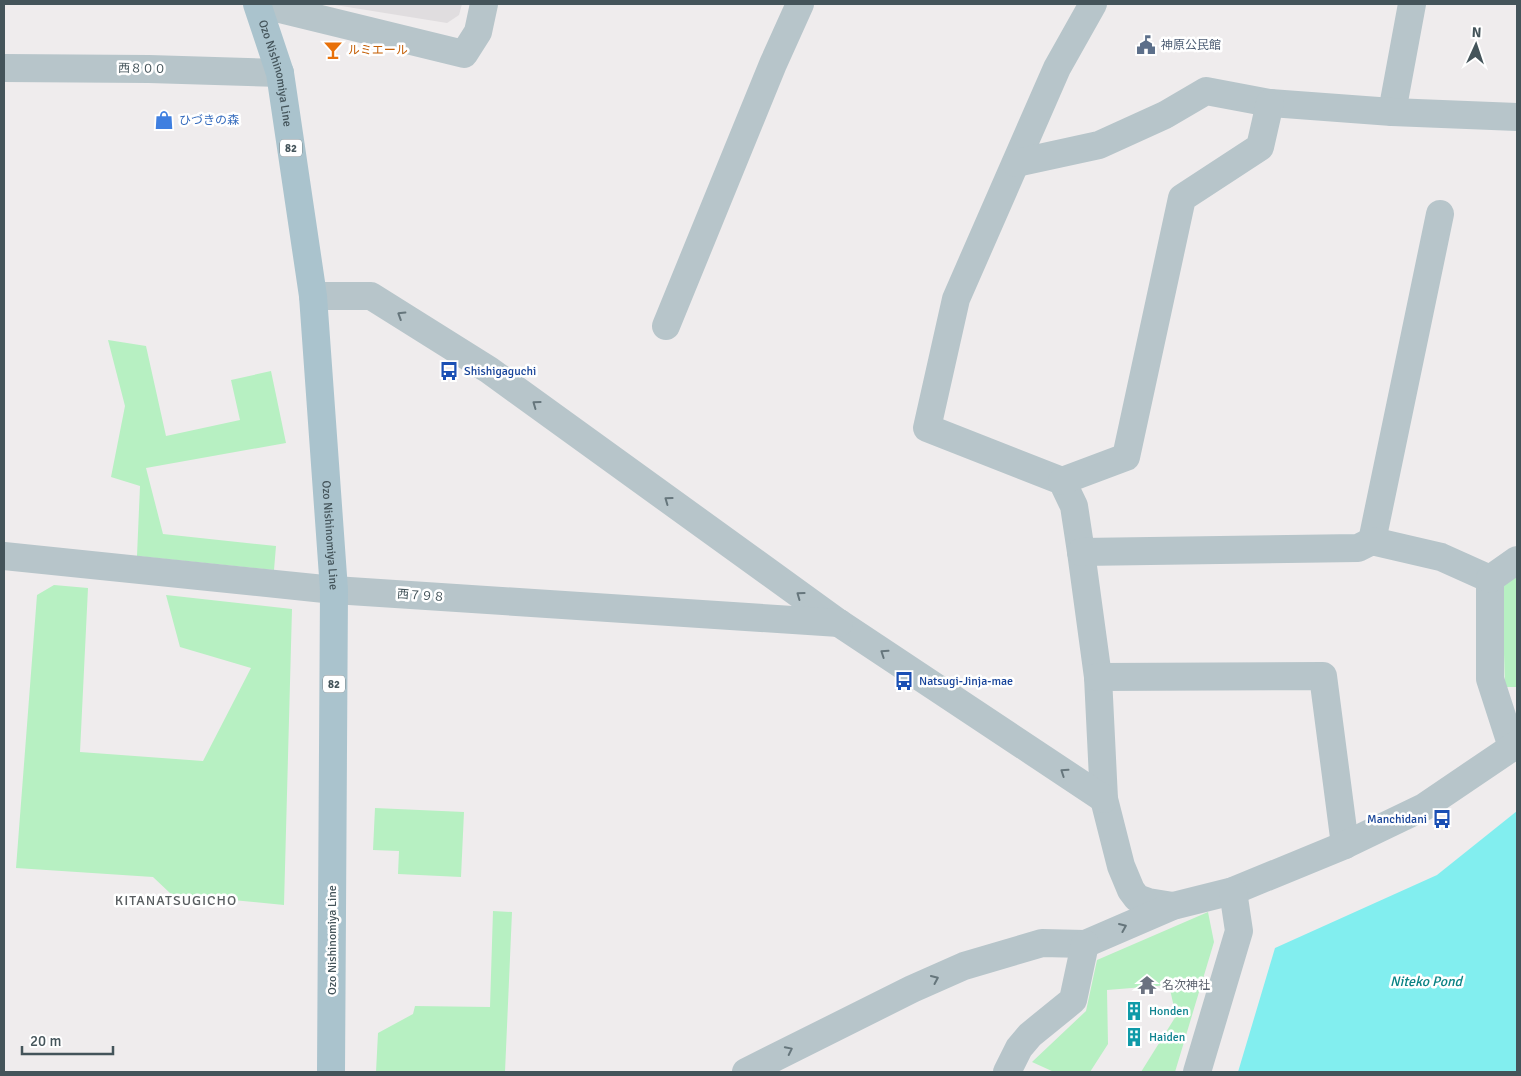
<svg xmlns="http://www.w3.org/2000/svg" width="1521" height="1076" viewBox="0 0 1521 1076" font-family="Signika,'Noto Sans JP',sans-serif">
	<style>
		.education { fill: #e0dddf }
		.green { fill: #b7f0c2 }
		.water { fill: #82eeef }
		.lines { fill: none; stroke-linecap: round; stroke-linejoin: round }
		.minor { stroke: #b7c5ca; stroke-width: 28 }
		.major { stroke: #aac3cd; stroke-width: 28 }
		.oneway { stroke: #66767c }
		.labels { text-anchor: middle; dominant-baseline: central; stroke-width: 5; stroke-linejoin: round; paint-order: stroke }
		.shield { fill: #fff; stroke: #7c878c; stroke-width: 1 }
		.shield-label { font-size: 11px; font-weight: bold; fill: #44545a }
		.service-label { font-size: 12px; fill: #4e5e75; stroke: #fff; text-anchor: start }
		.food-label { font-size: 12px; fill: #c56008; stroke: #fff; text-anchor: start }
		.street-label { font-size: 12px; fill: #44545a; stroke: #fff }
		.shop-label { font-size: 12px; fill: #366cbe; stroke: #fff; text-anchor: start }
		.transit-label { font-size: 12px; fill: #164399; stroke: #fff; text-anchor: start }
		.worship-label { font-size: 12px; fill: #5b616d; stroke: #fff; text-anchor: start }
		.culture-label { font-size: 12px; fill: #0d838f; stroke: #fff; text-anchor: start }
		.neighbourhood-label { font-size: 14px; letter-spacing: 1px; fill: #595e61; stroke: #fff }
		.water-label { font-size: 14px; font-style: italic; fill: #0a8384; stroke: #fff }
	</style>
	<rect width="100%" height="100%" fill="#efeced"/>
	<polygon class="education" points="329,4 462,4 459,15 447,23"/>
	<g class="green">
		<polygon points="108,340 146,346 166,436 240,420 231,380 271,371 286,443 146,468 163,534 276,546 274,570 137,556 140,486 111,477 125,406"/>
		<polygon points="1517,573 1517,687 1505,687 1502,586"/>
		<polygon points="54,585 88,588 80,752 203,761 251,668 180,647 166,595 292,609 284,905 171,894 153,877 16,868 37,595"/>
		<polygon points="375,808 464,812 461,877 398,874 399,851 373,850"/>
		<polygon points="493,911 512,912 505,1072 376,1072 378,1033 413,1014 415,1006 490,1007"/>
		<polygon points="1208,912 1214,942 1175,1072 1141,1072 1176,1016 1169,985 1107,990 1108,1044 1090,1072 1054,1072 1032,1062 1086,1011 1097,960"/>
	</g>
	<polygon class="water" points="1517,811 1517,1072 1238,1072 1275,948 1437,875"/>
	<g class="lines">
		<g class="minor">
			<polyline points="259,4 464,54 478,32 484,4"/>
			<polyline points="1093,4 1057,68 956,299 927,428 1062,481 1074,506 1081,552 1098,677 1104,799 1121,866 1131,890 1137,898 1148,902 1173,906"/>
			<polyline points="4,68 149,69 280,73"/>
			<polyline points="1392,112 1412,4"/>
			<polyline points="1016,163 1099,145 1165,115 1206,91 1270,103 1392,112 1517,117"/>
			<polyline points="313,296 371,296 489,370 839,623 1104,799"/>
			<polyline points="666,326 773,64 800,4"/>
			<polyline points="1062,481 1126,457 1182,198 1260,147 1270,103"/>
			<polyline points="1372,541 1440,214"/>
			<polyline points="1081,552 1358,548 1372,541 1441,557 1490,579"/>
			<polyline points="4,556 334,590 839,623"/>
			<polyline points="1490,579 1490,679 1512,747"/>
			<polyline points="1490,579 1517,560"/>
			<polyline points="1098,677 1323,676 1345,845"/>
			<polyline points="746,1072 912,989 964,966 1042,943 1085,944 1173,906 1233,891 1345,845 1424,807 1517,744"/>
			<polyline points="1007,1072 1019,1048 1030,1035 1073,1000 1085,944"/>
			<polyline points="1197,1072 1239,931 1233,891"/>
		</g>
		<path class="major" id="s1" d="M 257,4 L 280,73 L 313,296 L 334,590 L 331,1072"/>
	</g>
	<defs><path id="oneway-chevron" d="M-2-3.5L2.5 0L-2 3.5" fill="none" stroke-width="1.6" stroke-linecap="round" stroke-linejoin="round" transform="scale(1.25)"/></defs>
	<g class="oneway">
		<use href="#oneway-chevron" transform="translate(401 315) rotate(-148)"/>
		<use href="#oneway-chevron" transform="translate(536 404) rotate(-144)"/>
		<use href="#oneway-chevron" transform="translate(668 500) rotate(-144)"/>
		<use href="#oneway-chevron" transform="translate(800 595) rotate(-144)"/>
		<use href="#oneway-chevron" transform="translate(884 653) rotate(-146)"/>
		<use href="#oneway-chevron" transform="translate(1064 772) rotate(-146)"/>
		<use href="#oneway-chevron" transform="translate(1123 927) rotate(-23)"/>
		<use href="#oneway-chevron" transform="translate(935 979) rotate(-24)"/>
		<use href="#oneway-chevron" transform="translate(789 1050) rotate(-26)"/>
	</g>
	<defs>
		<g id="civic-bare" transform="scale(1.5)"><path d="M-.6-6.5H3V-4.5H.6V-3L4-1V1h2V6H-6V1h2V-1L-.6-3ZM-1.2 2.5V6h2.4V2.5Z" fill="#5c6f8a" stroke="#fff" stroke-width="2.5" paint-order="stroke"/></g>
		<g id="bar-bare" transform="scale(1.5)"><path d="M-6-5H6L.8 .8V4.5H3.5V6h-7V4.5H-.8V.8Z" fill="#e8710a" stroke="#fff" stroke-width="2.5" paint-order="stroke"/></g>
		<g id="shop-bare" transform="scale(1.5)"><path d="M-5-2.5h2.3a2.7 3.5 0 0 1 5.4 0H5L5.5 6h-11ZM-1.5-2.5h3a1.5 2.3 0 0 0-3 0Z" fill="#3f7fe0" stroke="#fff" stroke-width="2.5" paint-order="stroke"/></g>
		<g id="bus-bare" transform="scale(1.5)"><path d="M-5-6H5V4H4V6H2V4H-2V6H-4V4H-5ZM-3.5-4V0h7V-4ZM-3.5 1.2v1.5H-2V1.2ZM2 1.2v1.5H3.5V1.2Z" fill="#1a4fb4" stroke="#fff" stroke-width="2.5" paint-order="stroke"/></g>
		<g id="temple-bare" transform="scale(1.5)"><path d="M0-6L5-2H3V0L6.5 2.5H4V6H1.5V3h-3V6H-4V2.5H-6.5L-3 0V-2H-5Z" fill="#6b7280" stroke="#fff" stroke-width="2.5" paint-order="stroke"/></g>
		<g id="building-bare" transform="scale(1.5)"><path d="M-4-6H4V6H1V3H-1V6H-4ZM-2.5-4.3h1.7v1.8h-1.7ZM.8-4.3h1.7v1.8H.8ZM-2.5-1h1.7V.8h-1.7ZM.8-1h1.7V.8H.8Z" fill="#0f9aa8" stroke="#fff" stroke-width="2.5" paint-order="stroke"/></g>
	</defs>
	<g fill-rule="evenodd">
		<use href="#civic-bare" x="1146" y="45"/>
		<use href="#bar-bare" x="333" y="50"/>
		<use href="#shop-bare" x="164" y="120"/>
		<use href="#bus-bare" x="449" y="371"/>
		<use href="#bus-bare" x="904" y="681"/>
		<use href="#bus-bare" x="1442" y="819"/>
		<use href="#temple-bare" x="1147" y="985"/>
		<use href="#building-bare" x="1134" y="1011"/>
		<use href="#building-bare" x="1134" y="1037"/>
	</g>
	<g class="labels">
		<g class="shield">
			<rect x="280" y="139.5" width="22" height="17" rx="4"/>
			<rect x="323" y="675.5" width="22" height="17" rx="4"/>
		</g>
		<g class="shield-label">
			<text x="291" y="148">82</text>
			<text x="334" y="684">82</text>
		</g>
		<g class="service-label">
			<text x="1161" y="45">神原公民館</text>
		</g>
		<g class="food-label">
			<text x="348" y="50">ルミエール</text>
		</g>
		<g class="street-label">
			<text transform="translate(142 69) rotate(1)">西８００</text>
			<text stroke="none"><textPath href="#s1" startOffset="72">Ozo Nishinomiya Line</textPath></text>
			<text stroke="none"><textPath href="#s1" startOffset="538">Ozo Nishinomiya Line</textPath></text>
			<text transform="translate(421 596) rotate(4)">西７９８</text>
			<text transform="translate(332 940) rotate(-90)">Ozo Nishinomiya Line</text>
		</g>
		<g class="shop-label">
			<text x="179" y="120">ひづきの森</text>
		</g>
		<g class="transit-label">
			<text x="464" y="371">Shishigaguchi</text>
			<text x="919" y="681">Natsugi-Jinja-mae</text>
			<text x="1427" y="819" text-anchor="end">Manchidani</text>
		</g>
		<g class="worship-label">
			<text x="1162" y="985">名次神社</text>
		</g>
		<g class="culture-label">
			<text x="1149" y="1011">Honden</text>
			<text x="1149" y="1037">Haiden</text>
		</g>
		<g class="neighbourhood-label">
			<text x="176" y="900">KITANATSUGICHO</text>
		</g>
		<g class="water-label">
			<text x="1426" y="981">Niteko Pond</text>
		</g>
	</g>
	<rect width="1521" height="1076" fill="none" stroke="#44545a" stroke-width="10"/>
	<g transform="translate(1476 45) rotate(3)" stroke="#ffffff" stroke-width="4" paint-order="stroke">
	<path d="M0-4L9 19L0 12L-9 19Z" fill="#44545a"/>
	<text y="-8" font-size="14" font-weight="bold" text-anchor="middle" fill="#44545a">N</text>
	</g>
	<path d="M22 1046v8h91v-8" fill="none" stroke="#44545a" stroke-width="2.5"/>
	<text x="30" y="1046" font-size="15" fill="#44545a" stroke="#ffffff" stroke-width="4" paint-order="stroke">20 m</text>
</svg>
